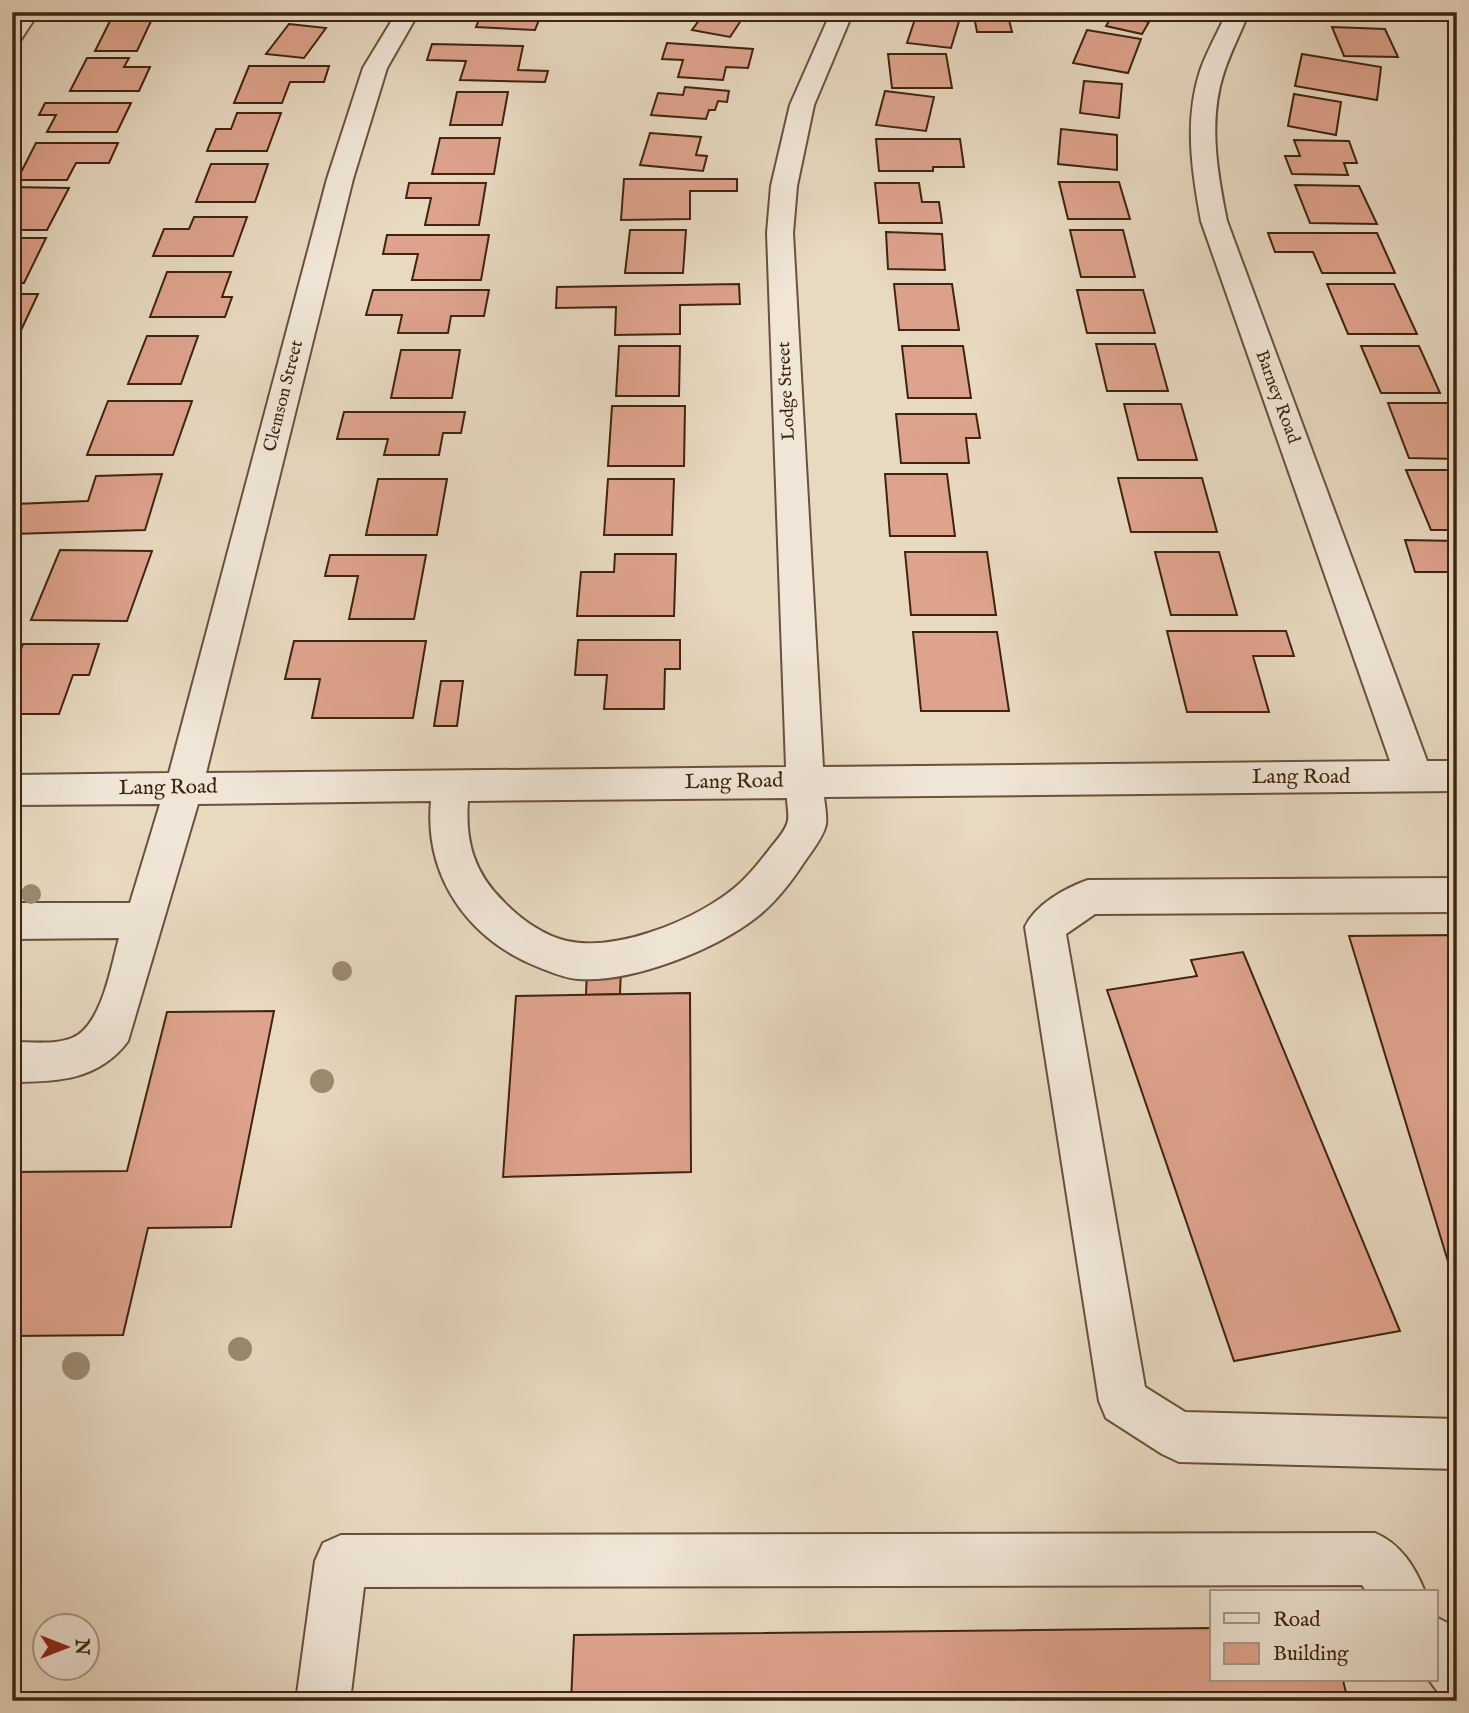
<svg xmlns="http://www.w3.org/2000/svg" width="1469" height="1713" viewBox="0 0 1469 1713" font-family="'IM FELL English',serif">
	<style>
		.building { fill: #dea38d; stroke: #3f240f; stroke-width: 2 }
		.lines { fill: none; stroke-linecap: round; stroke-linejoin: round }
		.minor-casing { stroke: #69513c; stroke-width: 4 }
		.minor { fill: #f0e6d7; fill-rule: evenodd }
		.tree { fill: #9b8b72 }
		.labels { text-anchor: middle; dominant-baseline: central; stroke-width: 6; stroke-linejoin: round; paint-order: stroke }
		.far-street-label { font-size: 18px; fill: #3f240f; stroke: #f0e6d7 }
		.street-label { font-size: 21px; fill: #3f240f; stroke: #f0e6d7 }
	</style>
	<rect width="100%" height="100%" fill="#e8d9c1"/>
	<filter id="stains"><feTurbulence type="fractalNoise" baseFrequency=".00286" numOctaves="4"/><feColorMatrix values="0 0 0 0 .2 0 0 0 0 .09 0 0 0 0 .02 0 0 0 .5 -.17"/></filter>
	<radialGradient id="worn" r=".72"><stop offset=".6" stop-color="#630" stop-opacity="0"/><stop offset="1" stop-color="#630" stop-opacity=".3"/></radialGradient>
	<g class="building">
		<polygon points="260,12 330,12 328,17 259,16"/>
		<polygon points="482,12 542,12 535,30 476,27"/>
		<polygon points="705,12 756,12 751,21 742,19 730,37 692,30"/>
		<polygon points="917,13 960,18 951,48 907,43"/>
		<polygon points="1113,14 1149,22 1142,34 1106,26"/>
		<polygon points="974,16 1008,16 1012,32 977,32"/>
		<polygon points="111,19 152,19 137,51 95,51"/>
		<polygon points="289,24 326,28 304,58 266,54"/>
		<polygon points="1332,27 1385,29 1398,57 1344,56"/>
		<polygon points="1087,30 1141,39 1128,73 1073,63"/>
		<polygon points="667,43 753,49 748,68 726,67 723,80 678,77 683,60 662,59"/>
		<polygon points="432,44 523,46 518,70 548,71 545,82 460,80 466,61 427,60"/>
		<polygon points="888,54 946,54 952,88 892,88"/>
		<polygon points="1302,54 1381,67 1377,100 1295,86"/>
		<polygon points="87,58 129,58 124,67 150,67 139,91 70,91"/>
		<polygon points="249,66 329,66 324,82 290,82 282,103 234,103"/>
		<polygon points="1084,81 1122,84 1119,118 1080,113"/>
		<polygon points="685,87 729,91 727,102 718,101 715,110 709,110 706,119 651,115 658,93 683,95"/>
		<polygon points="885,91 934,97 926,131 876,125"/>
		<polygon points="457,92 508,92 502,125 450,125"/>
		<polygon points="1294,94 1341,102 1336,135 1288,126"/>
		<polygon points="45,103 131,103 117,132 47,132 56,115 39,115"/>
		<polygon points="237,113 281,113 267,151 207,151 216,129 231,129"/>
		<polygon points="1061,129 1117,135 1117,170 1058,164"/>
		<polygon points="650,133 701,137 696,155 707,156 703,171 640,165"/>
		<polygon points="440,138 500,138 494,174 432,174"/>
		<polygon points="876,139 960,139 964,167 933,167 933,171 879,171"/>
		<polygon points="1294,140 1349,141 1357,163 1344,163 1348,175 1292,174 1285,156 1300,156"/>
		<polygon points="36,143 118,143 109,163 76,163 67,180 17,180"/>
		<polygon points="211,164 268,164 255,202 196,202"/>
		<polygon points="624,179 737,179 737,191 690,191 690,219 621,220"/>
		<polygon points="1059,182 1119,182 1130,219 1068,219"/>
		<polygon points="409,183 486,183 479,225 425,225 431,198 406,198"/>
		<polygon points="875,183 919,183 922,202 939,202 942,223 879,223"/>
		<polygon points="1295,185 1359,186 1377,224 1310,223"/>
		<polygon points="12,187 69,188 47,230 12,230"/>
		<polygon points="194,217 247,217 233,256 153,256 164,229 189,229"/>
		<polygon points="630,230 686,230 683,273 625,273"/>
		<polygon points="1070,230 1123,230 1135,277 1081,277"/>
		<polygon points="886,232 942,234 945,270 888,269"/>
		<polygon points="1268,233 1377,233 1395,273 1322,273 1313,252 1275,252"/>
		<polygon points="387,235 489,235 481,280 412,280 418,254 383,254"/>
		<polygon points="12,238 46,238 24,283 12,283"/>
		<polygon points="167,272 231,272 222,297 232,297 225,317 150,317"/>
		<polygon points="739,284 740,304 680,305 680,334 615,335 616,307 556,308 557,287"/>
		<polygon points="894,284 952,284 959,330 899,330"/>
		<polygon points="1327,284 1394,284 1417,334 1348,334"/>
		<polygon points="373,290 489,290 484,316 451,316 448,333 398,333 402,315 366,315"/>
		<polygon points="1077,290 1143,290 1155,333 1087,333"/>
		<polygon points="12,294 38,294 16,341 12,341"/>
		<polygon points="147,336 198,336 181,384 128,384"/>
		<polygon points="1096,344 1155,344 1168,391 1107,391"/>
		<polygon points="619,346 680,346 679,396 616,396"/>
		<polygon points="902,346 963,346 971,398 908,398"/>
		<polygon points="1361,346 1419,346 1440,393 1381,393"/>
		<polygon points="401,350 460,350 452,398 391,398"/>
		<polygon points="108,401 192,401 173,455 87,455"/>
		<polygon points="1388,403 1450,403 1457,421 1457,459 1409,458"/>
		<polygon points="1124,404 1181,404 1197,460 1138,460"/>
		<polygon points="612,406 685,406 684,466 608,466"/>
		<polygon points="344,412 465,412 461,433 443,433 439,455 384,455 388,439 337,439"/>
		<polygon points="896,414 976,414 980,438 966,438 969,463 901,463"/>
		<polygon points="1406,470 1457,470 1457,530 1431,530"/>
		<polygon points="162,474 145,530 12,534 15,504 88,501 96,476"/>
		<polygon points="885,474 947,474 955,536 890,536"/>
		<polygon points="1118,478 1202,478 1217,532 1131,532"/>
		<polygon points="378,479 447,479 437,535 366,535"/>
		<polygon points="608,479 674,479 672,535 604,535"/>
		<polygon points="1405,540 1457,541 1457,590 1450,572 1415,572"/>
		<polygon points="60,550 152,551 127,621 31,620"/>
		<polygon points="905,552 987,552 996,615 911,615"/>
		<polygon points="1155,552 1219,552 1237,615 1171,615"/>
		<polygon points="615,554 676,554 674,616 577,616 581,572 614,572"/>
		<polygon points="330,555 426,555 414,619 349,619 358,576 325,576"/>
		<polygon points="1167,631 1286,631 1294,656 1253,656 1269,712 1187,712"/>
		<polygon points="913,632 997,632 1009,711 921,711"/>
		<polygon points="578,640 680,640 680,669 665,669 664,709 604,709 607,675 575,675"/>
		<polygon points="294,641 426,641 413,718 312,718 320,679 285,679"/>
		<polygon points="23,644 99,644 89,675 73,675 59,714 12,714 12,673"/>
		<polygon points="441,681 463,681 457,726 434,726"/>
		<polygon points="1457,935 1457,1291 1349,936"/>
		<polygon points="622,942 620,994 586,995 588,943"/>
		<polygon points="1243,952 1400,1331 1234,1361 1107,990 1197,976 1191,960"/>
		<polygon points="690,993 691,1172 503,1177 516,996"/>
		<polygon points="274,1011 231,1227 148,1228 123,1335 12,1336 12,1172 127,1171 167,1012"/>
		<polygon points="1212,1628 1212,1680 1343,1680 1348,1701 571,1701 574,1635"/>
	</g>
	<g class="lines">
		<g class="minor-casing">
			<g id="minor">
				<polygon points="17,12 39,12 20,41 12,43 12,19"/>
				<path d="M 397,12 L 419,12 L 387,68 L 353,179 L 206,773 L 786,767 L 767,233 L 771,186 L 790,105 L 831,12 L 853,12 L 814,105 L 797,186 L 793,233 L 823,767 L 1390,761 L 1201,221 C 1192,172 1184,120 1200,71 C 1207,51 1218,32 1227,12 L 1249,12 C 1241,32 1231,51 1224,72 C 1208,120 1217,172 1227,221 L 1427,761 L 1457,761 L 1457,791 L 824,797 C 825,806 827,816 826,824 C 824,836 812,851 805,861 C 792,881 776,902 757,917 C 715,950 632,983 578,979 C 564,978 551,972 538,967 C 468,939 424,877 431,801 L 198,804 L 128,1041 C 99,1080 58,1082 12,1082 L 12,1042 C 31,1042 55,1045 72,1038 C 102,1026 111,966 119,938 L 12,939 L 12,903 L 130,903 L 160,804 L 12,805 L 12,775 L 169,773 L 327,179 L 363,68 ZM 787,798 C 787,806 790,817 787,824 C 784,832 777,840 772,846 C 759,863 745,881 728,893 C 689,922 616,952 567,941 C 544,936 520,919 504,902 C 474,873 465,842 468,801 Z"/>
				<path d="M 1457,878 L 1457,912 L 1095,914 L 1066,934 L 1145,1387 L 1185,1412 L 1457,1419 L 1457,1469 L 1179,1462 L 1162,1454 L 1106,1418 L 1099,1401 L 1025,927 C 1035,905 1065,888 1088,880 Z"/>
				<path d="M 1375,1533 C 1401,1544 1415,1567 1425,1592 L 1367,1592 L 1362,1585 L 364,1587 L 350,1701 L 296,1701 L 315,1561 L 323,1543 L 341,1535 Z"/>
				<polygon points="1436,1617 1457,1628 1457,1700 1438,1692 1429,1680 1436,1680"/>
			</g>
		</g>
		<use href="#minor" class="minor"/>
	</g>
	<g class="tree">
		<circle cx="31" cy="894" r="10"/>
		<circle cx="342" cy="971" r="10"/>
		<circle cx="322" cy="1081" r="12"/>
		<circle cx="240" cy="1349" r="12"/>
		<circle cx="76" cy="1366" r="14"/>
	</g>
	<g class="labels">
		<g class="far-street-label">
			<text transform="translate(787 391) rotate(-93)">Lodge Street</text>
			<text transform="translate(284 396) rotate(-76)">Clemson Street</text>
			<text transform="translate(1277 397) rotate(70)">Barney Road</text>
		</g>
		<g class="street-label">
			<text x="1301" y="777">Lang Road</text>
			<text transform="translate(734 782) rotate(-1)">Lang Road</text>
			<text transform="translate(168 788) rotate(-1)">Lang Road</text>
		</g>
	</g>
	<rect width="1469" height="1713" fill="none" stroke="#e8d9c1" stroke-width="42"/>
	<rect x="14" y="14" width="1441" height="1685" fill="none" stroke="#3f240f" stroke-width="3.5"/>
	<rect x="21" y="21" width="1427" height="1671" fill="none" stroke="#3f240f" stroke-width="2"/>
	<rect x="1210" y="1590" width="228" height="91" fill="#f0e6d7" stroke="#a99887" stroke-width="2"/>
	<rect x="1224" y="1613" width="35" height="10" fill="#f0e6d7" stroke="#a99887" stroke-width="2"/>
	<text x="1273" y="1626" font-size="21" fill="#3f240f">Road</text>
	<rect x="1224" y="1643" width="35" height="21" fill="#dea38d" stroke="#a99887" stroke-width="2"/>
	<text x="1273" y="1660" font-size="21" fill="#3f240f">Building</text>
	<g transform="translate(66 1647) rotate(90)"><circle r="33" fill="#f0e6d7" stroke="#a99887" stroke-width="2"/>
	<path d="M0-5L12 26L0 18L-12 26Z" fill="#8f2418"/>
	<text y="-10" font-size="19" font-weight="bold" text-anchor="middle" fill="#3f240f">N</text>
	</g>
	<rect width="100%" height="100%" filter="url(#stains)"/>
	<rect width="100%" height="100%" fill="url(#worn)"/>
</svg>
